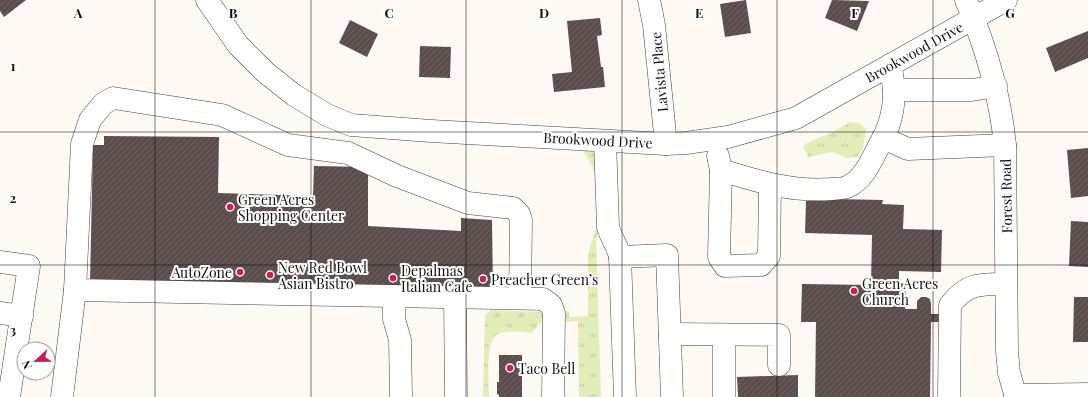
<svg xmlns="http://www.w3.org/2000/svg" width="1088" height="397" viewBox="0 0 1088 397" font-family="'Playfair Display',serif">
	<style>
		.grass { fill: url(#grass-tufts) }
		.building { fill: url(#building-hatch) }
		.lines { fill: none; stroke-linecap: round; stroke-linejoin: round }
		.minor-casing { stroke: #434343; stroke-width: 23 }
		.minor { stroke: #fff; stroke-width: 22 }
		.grid { fill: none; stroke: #101010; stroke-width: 1; stroke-opacity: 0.55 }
		.poi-dot { fill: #cb1d56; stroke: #fff; stroke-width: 1.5 }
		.labels { text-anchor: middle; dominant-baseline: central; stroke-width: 4; stroke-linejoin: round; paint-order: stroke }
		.street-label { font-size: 14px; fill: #101010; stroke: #fff }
		.poi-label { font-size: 14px; fill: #101010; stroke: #fff; text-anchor: start }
		.grid-label { font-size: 13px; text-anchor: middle; font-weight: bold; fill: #101010; stroke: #fff; stroke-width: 4; stroke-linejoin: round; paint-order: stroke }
	</style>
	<defs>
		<pattern id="grass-tufts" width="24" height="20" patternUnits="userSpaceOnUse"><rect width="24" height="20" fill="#e2edb9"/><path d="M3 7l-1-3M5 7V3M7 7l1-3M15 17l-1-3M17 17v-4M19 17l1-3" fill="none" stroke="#c1ca9e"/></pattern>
		<pattern id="building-hatch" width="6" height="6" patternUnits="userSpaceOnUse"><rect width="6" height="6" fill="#5a4d4b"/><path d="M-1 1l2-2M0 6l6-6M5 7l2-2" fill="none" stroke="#6d6261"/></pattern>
	</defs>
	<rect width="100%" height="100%" fill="#fff9f3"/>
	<g class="grass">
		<polygon points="850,122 859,123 866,129 863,149 857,157 847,158 832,152 808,157 803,147 807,143 833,132"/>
		<polygon points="583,151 595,151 602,224 596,240 601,397 579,397 578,321 565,322 564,311 569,311 569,317 588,316 588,254 599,218 597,180 592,165"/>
		<path d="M 491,310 L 541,312 L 544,315 L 544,319 L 532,333 C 522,332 510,330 500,333 C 484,338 489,382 489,397 L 483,397 L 485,315 Z"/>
	</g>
	<g class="building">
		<polygon points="0,0 26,0 4,17 0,11"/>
		<polygon points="746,0 751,33 725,37 720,4"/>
		<polygon points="832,0 869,1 857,31 825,18"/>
		<polygon points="600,18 602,35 597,36 601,67 603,67 605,87 554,92 552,74 572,72 567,21"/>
		<polygon points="350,20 378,34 367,57 339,43"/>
		<polygon points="1088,31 1088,58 1055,72 1046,48"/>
		<polygon points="420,46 451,47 450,78 419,77"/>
		<polygon points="104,136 219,137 218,193 313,196 314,166 368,167 368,226 461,231 461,218 492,220 493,291 90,282 93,145 104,145"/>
		<polygon points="1088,148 1088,196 1071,198 1067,150"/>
		<polygon points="826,197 834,199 883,200 882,204 904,205 903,229 942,230 941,272 899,271 899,283 906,284 905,309 917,309 917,301 921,297 926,297 930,299 931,304 931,314 943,314 943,322 931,322 930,397 815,397 816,322 801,322 802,284 871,285 872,235 805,233 806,201 826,201"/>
		<polygon points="1071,221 1088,222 1088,267 1069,266"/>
		<polygon points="1074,297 1088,297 1088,342 1073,342"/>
		<polygon points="499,355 522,355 522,397 499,397 499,395 497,394 497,382 499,382"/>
		<polygon points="798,375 798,397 738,397 737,377"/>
	</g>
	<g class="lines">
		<g class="minor-casing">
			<g id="minor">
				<polyline points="207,0 238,45 265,72 294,95 327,115 351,125 431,131 666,144 686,143 728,137 796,118 1006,0"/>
				<polyline points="649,0 654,25 666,144"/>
				<path d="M 966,0 C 986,47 1000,94 1005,145 L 1007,351 L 1009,373 L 1016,397"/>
				<polyline points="894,90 972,90 996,86"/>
				<polyline points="883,138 908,149 1005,145"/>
				<path d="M 605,141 L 608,227 C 611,238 618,246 620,257 L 625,397"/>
				<polyline points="718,156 721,170 719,257 725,266 761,265 769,256 770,185"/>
				<path d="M 721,170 C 759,182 792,192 832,189 C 836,188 843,189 847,187 C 864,180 872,159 880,144 C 895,118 897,93 890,65"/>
				<polyline points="620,257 667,255 672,397"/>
				<polyline points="0,262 29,266 9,397"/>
				<polyline points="75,290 543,299 551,305 554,313 553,397"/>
				<polyline points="394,296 394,319 400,340 401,397"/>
				<polyline points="455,298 456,397"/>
				<polyline points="0,313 22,316"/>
				<polyline points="670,334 779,335 779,365"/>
				<polyline points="1015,395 1088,394"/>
				<polyline points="62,397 75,290 82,144 90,120 103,104 113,98 222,115 288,145 348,153 397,176 468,203 513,208 519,214 521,220 520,298"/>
				<polyline points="724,397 724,335"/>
				<path d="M 949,397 L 950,305 C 967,283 980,284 1006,284"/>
			</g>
		</g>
		<use href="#minor" class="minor"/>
	</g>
	<path class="grid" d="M 155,0 L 155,397M 311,0 L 311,397M 466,0 L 466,397M 622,0 L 622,397M 777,0 L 777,397M 933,0 L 933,397M 0,132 L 1088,132M 0,265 L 1088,265"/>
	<g class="poi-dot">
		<circle cx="230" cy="207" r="4"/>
		<circle cx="240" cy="272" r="4"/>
		<circle cx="270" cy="275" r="4"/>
		<circle cx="393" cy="278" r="4"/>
		<circle cx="483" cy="279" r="4"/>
		<circle cx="854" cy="291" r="4"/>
		<circle cx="510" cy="368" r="4"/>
	</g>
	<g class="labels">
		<g class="street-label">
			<text transform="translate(914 52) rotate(-29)">Brookwood Drive</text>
			<text transform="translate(659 72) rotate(-95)">Lavista Place</text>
			<text transform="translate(598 140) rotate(3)">Brookwood Drive</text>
			<text transform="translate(1006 196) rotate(-91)">Forest Road</text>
		</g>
		<g class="poi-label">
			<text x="238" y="199">Green Acres<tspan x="238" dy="16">Shopping Center</tspan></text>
			<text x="278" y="267">New Red Bowl<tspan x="278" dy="16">Asian Bistro</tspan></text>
			<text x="401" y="270">Depalmas<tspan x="401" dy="16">Italian Cafe</tspan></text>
			<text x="232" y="272" text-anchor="end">AutoZone</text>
			<text x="491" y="279">Preacher Green’s</text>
			<text x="862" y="283">Green Acres<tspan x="862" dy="16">Church</tspan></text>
			<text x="518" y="368">Taco Bell</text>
		</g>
	</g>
	<g class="grid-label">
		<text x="78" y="18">A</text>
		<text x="233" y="18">B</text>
		<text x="389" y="18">C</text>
		<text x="544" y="18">D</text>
		<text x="699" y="18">E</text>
		<text x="855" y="18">F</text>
		<text x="1010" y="18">G</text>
		<text x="13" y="71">1</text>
		<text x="13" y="203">2</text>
		<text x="13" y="335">3</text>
	</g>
	<g transform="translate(36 361) rotate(248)"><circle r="19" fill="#ffffff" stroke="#9f9f9f"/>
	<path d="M0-3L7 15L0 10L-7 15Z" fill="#cb1d56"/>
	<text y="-6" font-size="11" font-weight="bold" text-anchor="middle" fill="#101010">N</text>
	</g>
</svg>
